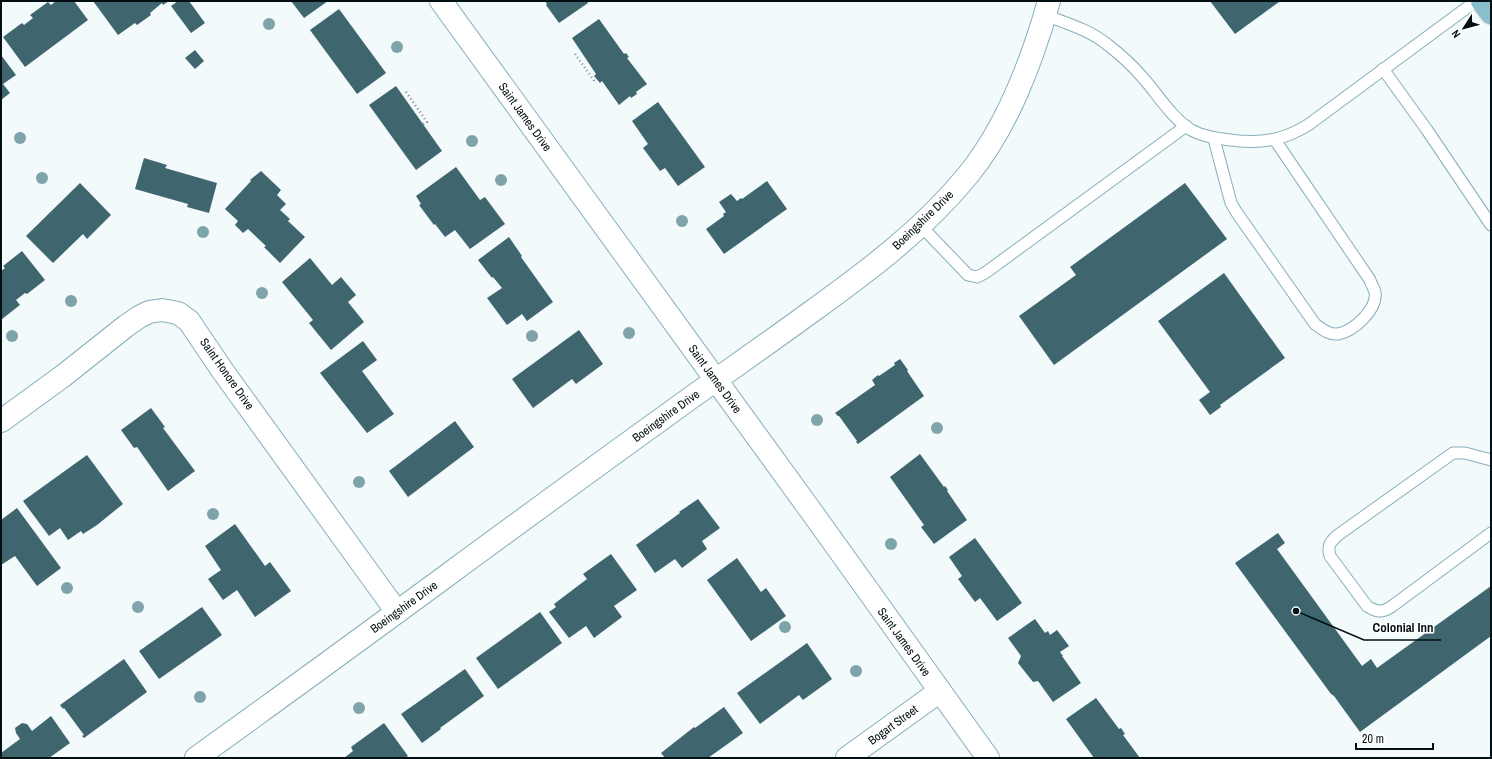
<svg xmlns="http://www.w3.org/2000/svg" width="1492" height="759" viewBox="0 0 1492 759" font-family="'Archivo Narrow',sans-serif">
	<style>
		.building { fill: #3f656f }
		.lines { fill: none; stroke-linecap: round; stroke-linejoin: round }
		.lane-casing { stroke: #87afb9; stroke-width: 13 }
		.street-casing { stroke: #87afb9; stroke-width: 24 }
		.primary-casing { stroke: #d2d4d5; stroke-width: 24 }
		.path { stroke: #808a8d; stroke-width: 2.5; stroke-dasharray: 1 3; stroke-linecap: butt }
		.lane { stroke: #fff; stroke-width: 11 }
		.street { stroke: #fff; stroke-width: 22 }
		.primary { stroke: #89bfcc; stroke-width: 22 }
		.tree { fill: #7ea3ab }
		.labels { text-anchor: middle; dominant-baseline: central; stroke-width: 3; stroke-linejoin: round; paint-order: stroke }
		.street-label { font-size: 12px; fill: #031013; stroke: #fff }
		.leader { fill: none; stroke: #031013; stroke-width: 1.5 }
		.callout-dot { fill: #031013; stroke: #fff; stroke-width: 1.5 }
		.callout-label { font-size: 13px; text-anchor: middle; font-weight: bold; fill: #031013; stroke: #fff; stroke-width: 3; stroke-linejoin: round; paint-order: stroke }
	</style>
	<rect width="100%" height="100%" fill="#f2fafc"/>
	<g class="building">
		<polygon points="56,1 74,1 88,20 25,67 3,37 22,23 24,25 33,18 30,15 48,2 51,5"/>
		<polygon points="93,1 169,1 163,5 162,3 150,13 151,15 137,25 135,23 118,35"/>
		<polygon points="178,1 189,1 205,23 191,33 171,6"/>
		<polygon points="291,1 328,1 304,18"/>
		<polygon points="545,1 587,1 588,3 559,23 546,5 547,4"/>
		<polygon points="1210,1 1278,1 1279,2 1235,34"/>
		<polygon points="339,9 386,73 357,94 310,30"/>
		<polygon points="599,19 624,54 626,53 629,57 627,58 647,84 636,92 637,94 631,98 630,96 619,105 602,81 600,83 594,76 596,74 572,38"/>
		<polygon points="195,50 204,61 195,69 185,58"/>
		<polygon points="1,55 16,75 3,84 10,93 1,100"/>
		<polygon points="396,86 442,151 416,170 369,105"/>
		<polygon points="658,102 705,167 678,186 665,168 660,171 643,148 648,144 632,121"/>
		<polygon points="144,158 167,165 165,168 217,183 209,213 187,207 188,204 135,189"/>
		<polygon points="456,167 480,200 485,197 505,224 470,249 455,230 445,237 435,224 434,225 419,205 421,204 416,196"/>
		<polygon points="261,171 281,190 277,195 286,204 280,210 290,219 288,221 305,237 280,263 264,247 266,246 248,229 243,233 235,225 238,221 225,209 251,181 250,180"/>
		<polygon points="767,181 787,209 724,254 706,229 724,216 723,214 726,212 719,202 731,194 737,201 741,198 742,199"/>
		<polygon points="80,183 111,215 87,239 83,234 53,263 26,236"/>
		<polygon points="1185,183 1227,239 1054,365 1019,316 1076,275 1070,267"/>
		<polygon points="509,237 522,256 521,257 553,302 527,321 522,314 507,325 487,298 502,288 493,277 492,278 478,260"/>
		<polygon points="22,251 45,280 27,294 25,293 16,300 20,305 2,319 1,318 1,271 5,268 3,266"/>
		<polygon points="310,258 332,285 341,277 356,295 348,302 364,322 331,350 309,323 313,320 282,282"/>
		<polygon points="1224,273 1285,358 1220,405 1221,407 1210,415 1199,400 1210,392 1158,321"/>
		<polygon points="579,330 603,364 576,384 572,379 533,408 512,379"/>
		<polygon points="363,341 377,360 362,371 394,414 367,433 320,373"/>
		<polygon points="900,359 908,370 907,371 924,396 858,444 856,442 857,441 839,416 838,416 835,413 875,385 872,380 878,375 879,376 895,365 894,363"/>
		<polygon points="151,408 165,427 163,428 195,471 168,491 137,447 134,448 121,430"/>
		<polygon points="455,421 474,447 408,497 389,471"/>
		<polygon points="920,454 944,487 945,486 948,490 947,491 967,520 934,544 921,527 924,525 890,477"/>
		<polygon points="87,455 123,504 97,525 83,534 81,531 68,540 60,528 49,536 23,501"/>
		<polygon points="698,499 720,528 702,541 707,549 682,568 675,559 655,573 636,545 680,513 679,512"/>
		<polygon points="17,508 61,568 37,586 15,556 1,565 1,520"/>
		<polygon points="235,524 265,566 270,562 291,591 255,617 237,590 223,600 208,579 221,570 205,546"/>
		<polygon points="1278,533 1285,543 1277,549 1362,666 1371,659 1377,668 1491,586 1491,636 1360,732 1334,696 1331,694 1235,563"/>
		<polygon points="975,538 1022,603 997,621 980,598 975,602 958,579 962,576 949,557"/>
		<polygon points="611,554 637,590 614,606 622,617 594,638 586,626 569,638 549,612 556,607 554,604 587,579 583,574"/>
		<polygon points="737,558 761,592 766,588 786,616 751,641 707,580"/>
		<polygon points="202,607 222,635 159,679 139,651"/>
		<polygon points="540,612 562,643 498,689 476,658"/>
		<polygon points="1035,619 1045,633 1048,631 1050,635 1057,630 1069,646 1060,652 1063,656 1062,656 1081,683 1053,702 1038,681 1033,682 1018,663 1021,656 1008,638"/>
		<polygon points="807,643 832,679 803,700 799,695 760,724 737,693"/>
		<polygon points="124,659 147,692 84,738 82,736 84,735 64,708 63,709 60,705"/>
		<polygon points="465,669 484,696 440,728 441,729 422,743 401,714"/>
		<polygon points="1096,698 1119,729 1121,728 1125,734 1123,735 1140,758 1094,758 1066,719"/>
		<polygon points="724,707 743,733 708,758 665,758 661,753 694,727 695,728"/>
		<polygon points="51,716 70,743 49,758 1,758 1,753 20,739 16,733 15,728 22,723 27,724 32,731"/>
		<polygon points="384,723 408,756 405,758 344,758 353,751 351,747"/>
	</g>
	<g class="lines">
		<g class="lane-casing">
			<g id="lane">
				<path d="M 1045,15 C 1066,23 1090,30 1108,45 C 1121,55 1133,66 1144,79 C 1158,95 1172,118 1191,130 C 1206,138 1222,139 1239,141 C 1266,143 1285,139 1308,125 L 1476,1"/>
				<polyline points="1383,69 1427,130 1491,225"/>
				<path d="M 1214,139 L 1231,203 L 1237,213 L 1315,324 C 1322,329 1329,335 1338,334 C 1354,331 1378,309 1375,292 C 1374,288 1371,284 1370,280 L 1275,140"/>
				<polyline points="921,226 968,275 977,277 985,273 1186,126"/>
				<path d="M 1491,460 L 1465,453 L 1453,453 L 1338,535 C 1330,542 1327,546 1330,556 L 1367,606 C 1376,612 1382,613 1391,607 L 1491,533"/>
			</g>
		</g>
		<g class="street-casing">
			<g id="street">
				<polyline points="441,1 811,511 988,758"/>
				<polyline points="1,421 63,376 126,326 139,317 149,312 162,310 178,313 189,321 222,370 397,612"/>
				<path d="M 196,758 C 353,646 507,530 663,418 C 712,382 762,348 811,312 C 868,271 923,230 968,175 C 1008,126 1032,61 1049,1"/>
				<polyline points="847,758 940,691"/>
			</g>
		</g>
		<g class="primary-casing">
			<polyline id="primary" points="1482,1 1491,13"/>
		</g>
		<g class="path">
			<polyline points="575,54 595,82"/>
			<polyline points="406,92 427,122 423,124"/>
		</g>
		<use href="#lane" class="lane"/>
		<use href="#street" class="street"/>
		<use href="#primary" class="primary"/>
	</g>
	<g class="tree">
		<circle cx="269" cy="24" r="6"/>
		<circle cx="397" cy="47" r="6"/>
		<circle cx="20" cy="138" r="6"/>
		<circle cx="472" cy="141" r="6"/>
		<circle cx="42" cy="178" r="6"/>
		<circle cx="501" cy="180" r="6"/>
		<circle cx="682" cy="221" r="6"/>
		<circle cx="203" cy="232" r="6"/>
		<circle cx="262" cy="293" r="6"/>
		<circle cx="71" cy="301" r="6"/>
		<circle cx="629" cy="333" r="6"/>
		<circle cx="12" cy="336" r="6"/>
		<circle cx="532" cy="336" r="6"/>
		<circle cx="817" cy="420" r="6"/>
		<circle cx="937" cy="428" r="6"/>
		<circle cx="359" cy="482" r="6"/>
		<circle cx="213" cy="514" r="6"/>
		<circle cx="891" cy="544" r="6"/>
		<circle cx="67" cy="588" r="6"/>
		<circle cx="138" cy="607" r="6"/>
		<circle cx="785" cy="627" r="6"/>
		<circle cx="856" cy="671" r="6"/>
		<circle cx="200" cy="697" r="6"/>
		<circle cx="359" cy="708" r="6"/>
	</g>
	<g class="labels">
		<g class="street-label">
			<text transform="translate(525 117) rotate(54)">Saint James Drive</text>
			<text transform="translate(923 220) rotate(-44)">Boeingshire Drive</text>
			<text transform="translate(227 374) rotate(55)">Saint Honore Drive</text>
			<text transform="translate(715 379) rotate(54)">Saint James Drive</text>
			<text transform="translate(666 416) rotate(-36)">Boeingshire Drive</text>
			<text transform="translate(404 607) rotate(-36)">Boeingshire Drive</text>
			<text transform="translate(904 642) rotate(54)">Saint James Drive</text>
			<text transform="translate(893 725) rotate(-36)">Bogart Street</text>
		</g>
	</g>
	<path class="leader" d="M1296 611L1364 640H1441"/>
	<circle class="callout-dot" cx="1296" cy="611" r="4"/>
	<g class="callout-label">
		<text x="1403" y="632">Colonial Inn</text>
	</g>
	<rect width="1492" height="759" fill="none" stroke="#031013" stroke-width="4"/>
	<g transform="translate(1464 28) rotate(234)" stroke="#ffffff" stroke-width="3" paint-order="stroke">
	<path d="M0-3L7 15L0 10L-7 15Z" fill="#031013"/>
	<text y="-6" font-size="11" font-weight="bold" text-anchor="middle" fill="#031013">N</text>
	</g>
	<path d="M1356 743v6h77v-6" fill="none" stroke="#031013" stroke-width="2"/>
	<text x="1362" y="743" font-size="12" fill="#031013" stroke="#ffffff" stroke-width="3" paint-order="stroke">20 m</text>
</svg>
